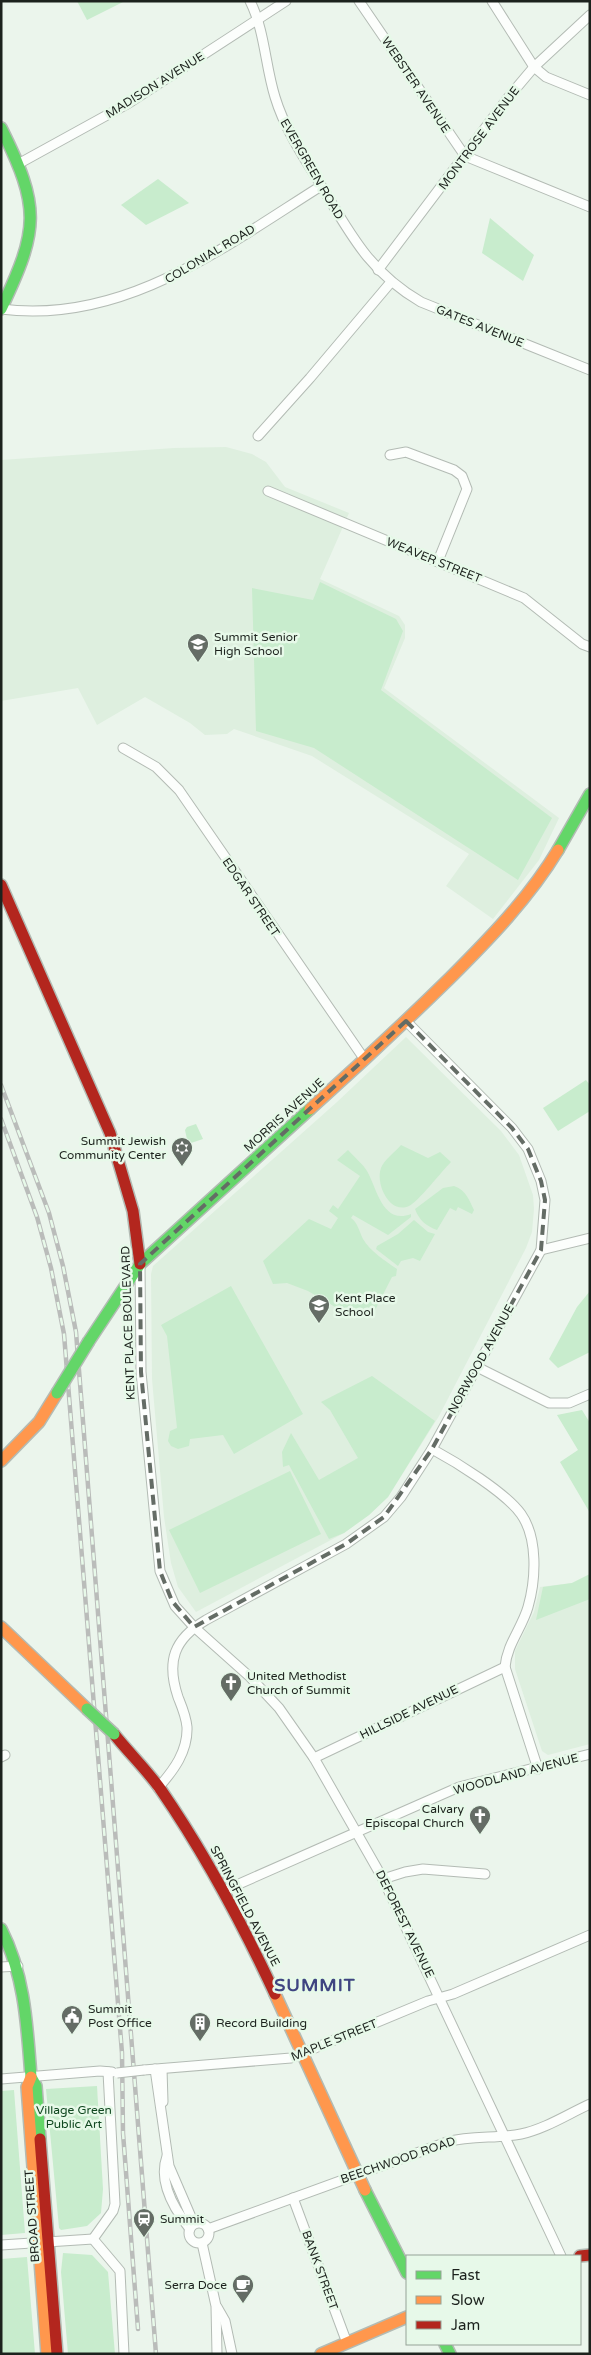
<svg xmlns="http://www.w3.org/2000/svg" width="591" height="2355" viewBox="0 0 591 2355" font-family="'Varela Round',sans-serif">
	<style>
		.built { fill: #deefdf }
		.green { fill: #c8eccd }
		.lines { fill: none; stroke-linecap: round; stroke-linejoin: round }
		.street-casing { stroke: #b3bbb4; stroke-width: 11 }
		.fast-casing { stroke: #b3bbb4; stroke-width: 14 }
		.slow-casing { stroke: #b3bbb4; stroke-width: 14 }
		.jam-casing { stroke: #b3bbb4; stroke-width: 14 }
		.street { stroke: #fcfefc; stroke-width: 9 }
		.fast { stroke: #63d668; stroke-width: 11 }
		.slow { stroke: #ff974d; stroke-width: 11 }
		.jam { stroke: #b3261e; stroke-width: 11 }
		.rail-casing { stroke: #babcba; stroke-width: 4.5 }
		.rail { stroke: #e7f9e9; stroke-width: 2.5; stroke-dasharray: 8; stroke-linecap: butt }
		.street-bridge-casing { stroke: #b3bbb4; stroke-width: 11; stroke-linecap: butt }
		.fast-bridge-casing { stroke: #b3bbb4; stroke-width: 14; stroke-linecap: butt }
		.street-bridge { stroke: #fcfefc; stroke-width: 9 }
		.fast-bridge { stroke: #63d668; stroke-width: 11 }
		.marked { fill: none; stroke: #646c65; stroke-width: 4; stroke-dasharray: 10 6; stroke-linejoin: round }
		.labels { text-anchor: middle; dominant-baseline: central; stroke-width: 5; stroke-linejoin: round; paint-order: stroke }
		.street-label { font-size: 12px; fill: #1c221d; stroke: #e7f9e9 }
		.poi-label { font-size: 12px; fill: #1c221d; stroke: #e7f9e9; text-anchor: start }
		.park-label { font-size: 12px; fill: #0f471f; stroke: #e7f9e9 }
		.district-label { font-size: 18px; font-weight: bold; letter-spacing: 1px; fill: #3f4481; stroke: #e7f9e9 }
	</style>
	<rect width="100%" height="100%" fill="#ebf5ec"/>
	<g class="built">
		<polygon points="226,447 252,454 266,462 285,487 349,513 320,579 399,616 405,625 405,638 384,688 559,818 539,860 493,919 446,886 469,854 312,756 234,729 227,734 205,735 190,723 145,697 97,725 78,688 1,701 1,460 174,448"/>
		<polygon points="406,1037 501,1131 519,1155 533,1195 534,1209 532,1232 526,1248 439,1416 388,1497 369,1515 344,1533 196,1612 178,1587 171,1563 164,1517 152,1379 151,1274 153,1266 337,1102"/>
		<polygon points="590,1574 590,1744 548,1755 542,1751 515,1669 515,1651 534,1612 540,1587 572,1583"/>
	</g>
	<g class="green">
		<polygon points="77,1 125,1 87,20"/>
		<polygon points="158,179 189,203 146,225 121,205"/>
		<polygon points="490,218 534,255 523,281 482,253"/>
		<polygon points="320,582 396,619 403,631 381,690 552,818 518,880 314,748 256,731 252,588 313,600"/>
		<polygon points="586,1080 590,1085 590,1111 558,1131 543,1108"/>
		<polygon points="196,1124 203,1139 188,1144 185,1130 187,1127"/>
		<path d="M 401,1145 L 428,1158 L 440,1152 L 451,1162 C 442,1171 418,1202 409,1206 C 390,1215 375,1184 381,1168 C 384,1160 395,1152 401,1145 Z"/>
		<path d="M 348,1150 C 354,1157 362,1163 367,1171 C 377,1188 382,1225 411,1214 L 411,1217 L 388,1235 L 353,1215 L 351,1218 C 358,1223 359,1231 363,1239 C 371,1252 384,1260 397,1269 L 396,1276 L 392,1277 L 373,1314 L 357,1310 L 342,1311 L 308,1291 L 287,1283 L 273,1284 L 263,1261 L 309,1219 L 331,1229 L 338,1218 L 329,1211 L 333,1205 L 338,1209 L 360,1176 L 337,1160 Z"/>
		<path d="M 454,1186 C 466,1190 469,1200 474,1210 L 472,1214 L 458,1207 L 456,1211 L 450,1208 L 437,1230 C 426,1226 419,1220 415,1209 L 443,1188 Z"/>
		<polygon points="414,1220 428,1232 435,1234 420,1261 413,1258 401,1261 398,1266 376,1249 377,1246 398,1234"/>
		<polygon points="231,1286 303,1414 234,1454 223,1435 190,1439 189,1446 178,1449 171,1446 168,1441 170,1431 177,1428 167,1336 161,1325"/>
		<polygon points="590,1291 590,1352 558,1368 549,1359 577,1307"/>
		<polygon points="372,1376 435,1421 388,1497 369,1515 344,1533 329,1539 289,1465 283,1467 282,1452 291,1433 319,1480 358,1458 330,1410 321,1402"/>
		<polygon points="582,1410 590,1423 590,1513 560,1462 578,1450 557,1415"/>
		<polygon points="290,1471 321,1534 200,1593 169,1530"/>
		<polygon points="590,1574 590,1599 536,1620 543,1587 572,1583"/>
		<polygon points="97,2086 103,2189 101,2213 87,2226 61,2230 59,2228 46,2089"/>
		<polygon points="14,2090 25,2233 1,2235 1,2091"/>
		<polygon points="63,2253 92,2255 108,2272 115,2354 68,2354 61,2272"/>
		<polygon points="27,2257 35,2354 1,2354 1,2259"/>
	</g>
	<g class="lines">
		<g class="street-casing">
			<g id="street">
				<path d="M 250,1 C 265,31 265,65 275,97 C 284,127 302,155 319,182 C 350,233 368,271 421,302 L 590,370"/>
				<polyline points="359,1 465,156 590,207"/>
				<polyline points="492,1 534,67 546,77 590,95"/>
				<polyline points="20,163 129,103 286,1"/>
				<polyline points="378,270 507,99 534,67 590,15"/>
				<path d="M 1,309 C 123,325 224,247 321,186"/>
				<polyline points="258,436 310,378 391,282"/>
				<polyline points="390,455 406,452 454,470 462,476 467,489 438,561"/>
				<polyline points="268,491 524,598 582,644 590,647"/>
				<polyline points="123,748 156,767 179,790 365,1060"/>
				<polyline points="541,1250 590,1238"/>
				<polyline points="140,1264 141,1372 160,1571 175,1606 194,1627 250,1677 279,1708 314,1758 383,1879 561,2256"/>
				<polyline points="477,1367 549,1403 569,1403 590,1394"/>
				<path d="M 432,1449 C 456,1462 505,1492 521,1514 C 538,1538 536,1579 528,1607 C 522,1628 507,1644 505,1667 L 538,1769"/>
				<polyline points="1,1757 5,1755"/>
				<polyline points="314,1758 505,1667"/>
				<path d="M 158,1788 C 174,1770 188,1751 187,1727 C 186,1716 182,1707 178,1697 C 166,1661 174,1639 206,1620 L 346,1544 L 384,1517 L 401,1497 L 432,1449 L 541,1250 L 545,1200 L 541,1181 L 528,1149 L 512,1128 L 406,1021"/>
				<polyline points="383,1879 405,1872 423,1869 485,1874"/>
				<polyline points="223,1891 459,1787 590,1754"/>
				<polyline points="1,1967 18,1966"/>
				<polyline points="155,2069 169,2166 194,2224"/>
				<polyline points="162,2069 163,2102"/>
				<polyline points="144,2070 291,2058 428,2001 453,1994 590,1935"/>
				<polyline points="1,2079 100,2071 112,2072"/>
				<path d="M 167,2156 C 158,2181 174,2209 190,2229"/>
				<polyline points="293,2198 347,2343"/>
				<circle cx="199" cy="2233" r="10"/>
				<path d="M 208,2229 L 447,2142 C 472,2135 497,2139 521,2134 C 545,2129 568,2114 590,2104"/>
				<polyline points="93,2239 113,2211 115,2204 108,2072"/>
				<polyline points="93,2239 120,2271 124,2354"/>
				<polyline points="202,2243 216,2306 217,2354"/>
				<polyline points="1,2245 93,2239"/>
				<polyline points="217,2307 225,2321 232,2354"/>
			</g>
		</g>
		<g class="fast-casing">
			<g id="fast">
				<path d="M 1,128 C 41,208 39,229 1,309"/>
				<polyline points="558,850 590,794"/>
				<polyline points="89,1341 140,1264 310,1109"/>
				<path d="M 1,1929 C 25,1976 27,2025 31,2077 L 36,2086 L 40,2139"/>
				<polyline points="365,2190 407,2273"/>
				<polyline points="445,2344 450,2354"/>
			</g>
		</g>
		<g class="slow-casing">
			<g id="slow">
				<path d="M 310,1109 C 358,1066 404,1023 450,978 C 489,939 529,898 558,850"/>
				<polyline points="1,1461 39,1422 57,1393"/>
				<polyline points="1,1627 87,1709"/>
				<polyline points="275,1994 365,2190"/>
				<polyline points="31,2077 27,2087 47,2354"/>
				<polyline points="321,2354 407,2317"/>
			</g>
		</g>
		<g class="jam-casing">
			<g id="jam">
				<polyline points="1,885 110,1133 133,1211 140,1264"/>
				<path d="M 114,1734 C 129,1753 147,1770 161,1790 C 205,1854 242,1923 275,1994"/>
				<polyline points="40,2139 57,2354"/>
				<polyline points="580,2256 590,2255"/>
			</g>
		</g>
		<use href="#street" class="street"/>
		<use href="#fast" class="fast"/>
		<use href="#slow" class="slow"/>
		<use href="#jam" class="jam"/>
		<g class="rail-casing">
			<g id="rail">
				<polyline points="1,1085 49,1213 63,1266 76,1332 156,2354"/>
				<polyline points="1,1119 37,1217 51,1268 64,1334 122,2053 123,2133 138,2329"/>
			</g>
		</g>
		<use href="#rail" class="rail"/>
		<g class="street-bridge-casing">
			<polyline id="street-bridge" points="117,2073 144,2070"/>
		</g>
		<g class="fast-bridge-casing">
			<g id="fast-bridge">
				<polyline points="57,1393 89,1341"/>
				<polyline points="87,1709 114,1734"/>
			</g>
		</g>
		<use href="#street-bridge" class="street-bridge"/>
		<use href="#fast-bridge" class="fast-bridge"/>
	</g>
	<path class="marked" d="M 406,1021 L 512,1128 L 528,1149 L 541,1181 L 545,1200 L 541,1250 L 432,1449 L 384,1517 L 346,1544 L 194,1627 L 172,1601 L 160,1571 L 141,1372 L 140,1264 Z"/>
	<defs>
		<g id="school-pin" transform="scale(1.125)"><path d="M0 17L-7.5 6A9.5 9.5 0 1 1 7.5 6Z" fill="#646c65" stroke="#e7f9e9"/><path d="M0-5L7-2L0 1L-7-2ZM-4 1L0 2.5L4 1V4Q0 6-4 4Z" fill="#fff"/></g>
		<g id="synagogue-pin" transform="scale(1.125)"><path d="M0 17L-7.5 6A9.5 9.5 0 1 1 7.5 6Z" fill="#646c65" stroke="#e7f9e9"/><path d="M0-6.5L5.6 3.2H-5.6ZM0 6.5L5.6-3.2H-5.6Z" fill="#fff"/></g>
		<g id="church-pin" transform="scale(1.125)"><path d="M0 17L-7.5 6A9.5 9.5 0 1 1 7.5 6Z" fill="#646c65" stroke="#e7f9e9"/><path d="M-1.2-6h2.4v3.5h3.3v2.4h-3.3V6h-2.4V-.1h-3.3v-2.4h3.3Z" fill="#fff"/></g>
		<g id="civic-pin" transform="scale(1.125)"><path d="M0 17L-7.5 6A9.5 9.5 0 1 1 7.5 6Z" fill="#646c65" stroke="#e7f9e9"/><path d="M-.6-6.5H3V-4.5H.6V-3L4-1V1h2V6H-6V1h2V-1L-.6-3ZM-1.2 2.5V6h2.4V2.5Z" fill="#fff"/></g>
		<g id="building-pin" transform="scale(1.125)"><path d="M0 17L-7.5 6A9.5 9.5 0 1 1 7.5 6Z" fill="#646c65" stroke="#e7f9e9"/><path d="M-4-6H4V6H1V3H-1V6H-4ZM-2.5-4.3h1.7v1.8h-1.7ZM.8-4.3h1.7v1.8H.8ZM-2.5-1h1.7V.8h-1.7ZM.8-1h1.7V.8H.8Z" fill="#fff"/></g>
		<g id="station-pin" transform="scale(1.125)"><path d="M0 17L-7.5 6A9.5 9.5 0 1 1 7.5 6Z" fill="#646c65" stroke="#e7f9e9"/><path d="M-3-6H3Q5-6 5-4V2Q5 4 3 4L4.5 6H3L1.5 4h-3L-3 6H-4.5L-3 4Q-5 4-5 2V-4Q-5-6-3-6ZM-3.5-4v3h7v-3ZM-3.5 1v1.5H-2V1ZM2 1v1.5H3.5V1Z" fill="#fff"/></g>
		<g id="cafe-pin" transform="scale(1.125)"><path d="M0 17L-7.5 6A9.5 9.5 0 1 1 7.5 6Z" fill="#646c65" stroke="#e7f9e9"/><path d="M-5.5-4.5H6V0H3Q3 3.5 0 3.5H-2.5Q-5.5 3.5-5.5 0ZM3-3.2v2h1.7v-2ZM-6 4.5H4V6H-6Z" fill="#fff"/></g>
	</defs>
	<g fill-rule="evenodd">
		<use href="#school-pin" x="198" y="644"/>
		<use href="#synagogue-pin" x="182" y="1148"/>
		<use href="#school-pin" x="319" y="1305"/>
		<use href="#church-pin" x="231" y="1683"/>
		<use href="#church-pin" x="480" y="1816"/>
		<use href="#civic-pin" x="72" y="2016"/>
		<use href="#building-pin" x="200" y="2023"/>
		<use href="#station-pin" x="144" y="2219"/>
		<use href="#cafe-pin" x="243" y="2285"/>
	</g>
	<g class="labels">
		<g class="street-label">
			<text transform="translate(155 85) rotate(-32)">MADISON AVENUE</text>
			<text transform="translate(416 85) rotate(56)">WEBSTER AVENUE</text>
			<text transform="translate(479 138) rotate(-53)">MONTROSE AVENUE</text>
			<text transform="translate(312 169) rotate(60)">EVERGREEN ROAD</text>
			<text transform="translate(210 254) rotate(-31)">COLONIAL ROAD</text>
			<text transform="translate(480 326) rotate(22)">GATES AVENUE</text>
			<text transform="translate(434 560) rotate(22)">WEAVER STREET</text>
			<text transform="translate(251 897) rotate(56)">EDGAR STREET</text>
			<text transform="translate(284 1115) rotate(-42)">MORRIS AVENUE</text>
			<text transform="translate(128 1323) rotate(-92)">KENT PLACE BOULEVARD</text>
			<text transform="translate(481 1359) rotate(-61)">NORWOOD AVENUE</text>
			<text transform="translate(409 1712) rotate(-26)">HILLSIDE AVENUE</text>
			<text transform="translate(516 1774) rotate(-15)">WOODLAND AVENUE</text>
			<text transform="translate(245 1906) rotate(62)">SPRINGFIELD AVENUE</text>
			<text transform="translate(405 1924) rotate(64)">DEFOREST AVENUE</text>
			<text transform="translate(334 2040) rotate(-22)">MAPLE STREET</text>
			<text transform="translate(398 2160) rotate(-19)">BEECHWOOD ROAD</text>
			<text transform="translate(32 2216) rotate(-94)">BROAD STREET</text>
			<text transform="translate(320 2270) rotate(70)">BANK STREET</text>
		</g>
		<g class="poi-label">
			<text x="214" y="637">Summit Senior<tspan x="214" dy="14">High School</tspan></text>
			<text x="166" y="1141" text-anchor="end">Summit Jewish<tspan x="166" dy="14">Community Center</tspan></text>
			<text x="335" y="1298">Kent Place<tspan x="335" dy="14">School</tspan></text>
			<text x="247" y="1676">United Methodist<tspan x="247" dy="14">Church of Summit</tspan></text>
			<text x="464" y="1809" text-anchor="end">Calvary<tspan x="464" dy="14">Episcopal Church</tspan></text>
			<text x="88" y="2009">Summit<tspan x="88" dy="14">Post Office</tspan></text>
			<text x="216" y="2023">Record Building</text>
			<text x="160" y="2219">Summit</text>
			<text x="227" y="2285" text-anchor="end">Serra Doce</text>
		</g>
		<g class="park-label">
			<text x="74" y="2110">Village Green<tspan x="74" dy="14">Public Art</tspan></text>
		</g>
		<g class="district-label">
			<text x="315" y="1985">SUMMIT</text>
		</g>
	</g>
	<rect width="591" height="2355" fill="none" stroke="#1c221d" stroke-width="5"/>
	<rect x="406" y="2255" width="175" height="90" fill="#e7f9e9" stroke="#96a397"/>
	<rect x="416" y="2271" width="25" height="8" fill="#63d668" stroke="#96a397"/>
	<text x="451" y="2280" font-size="15" fill="#1c221d">Fast</text>
	<rect x="416" y="2296" width="25" height="8" fill="#ff974d" stroke="#96a397"/>
	<text x="451" y="2305" font-size="15" fill="#1c221d">Slow</text>
	<rect x="416" y="2321" width="25" height="8" fill="#b3261e" stroke="#96a397"/>
	<text x="451" y="2330" font-size="15" fill="#1c221d">Jam</text>
</svg>
